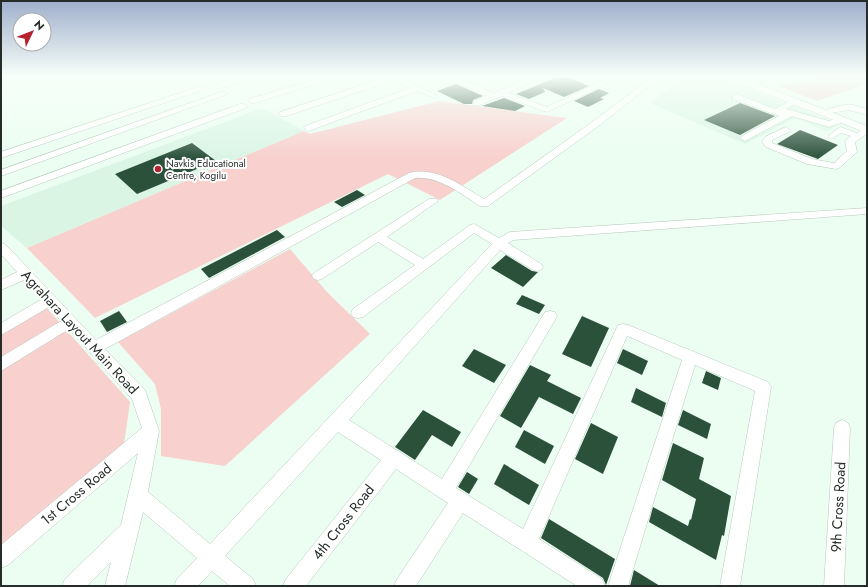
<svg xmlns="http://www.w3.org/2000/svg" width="868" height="587" viewBox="0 0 868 587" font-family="Jost,sans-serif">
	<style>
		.built { fill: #daf5e4 }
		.green { fill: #f8d0cd }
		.building { fill: #2c513b }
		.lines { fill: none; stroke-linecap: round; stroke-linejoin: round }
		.minor-casing { stroke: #b6c9bd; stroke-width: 1 }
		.major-casing { stroke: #b6c9bd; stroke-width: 1 }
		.minor { fill: #fff; fill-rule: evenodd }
		.major { fill: #fff; fill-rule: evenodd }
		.poi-dot { fill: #b4222f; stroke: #fff; stroke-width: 1.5 }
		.labels { text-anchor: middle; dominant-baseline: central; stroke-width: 4; stroke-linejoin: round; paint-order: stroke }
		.far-poi-label { font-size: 10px; fill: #262d28; stroke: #fff; text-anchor: start }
		.near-street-label { font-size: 14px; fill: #262d28; stroke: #fff }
	</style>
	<rect width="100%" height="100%" fill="#ebfef1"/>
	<g class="built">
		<polygon points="685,77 720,77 839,124 827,131 795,118 745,144 650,103"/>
		<polygon points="262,108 304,131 27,248 1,226 1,206"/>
	</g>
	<g class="green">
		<polygon points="818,77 867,77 867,84 817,101 779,86"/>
		<polygon points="439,101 567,118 440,200 388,174 95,318 27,248 304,131 310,134"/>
		<polygon points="290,249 327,292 370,334 225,466 161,456 161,409 155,384 118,342"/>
		<polygon points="46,307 130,402 123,451 1,546 1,335"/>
	</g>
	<g class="building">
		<polygon points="557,77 567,77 589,86 564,97 543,88 545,92 529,99 516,94"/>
		<polygon points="456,84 483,96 473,100 472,104 464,104 437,91"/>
		<polygon points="599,89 609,93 600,98 604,99 588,107 574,101"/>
		<polygon points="504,98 525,106 515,111 482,106"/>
		<polygon points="740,103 775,116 740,135 704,120"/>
		<polygon points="800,130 838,145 818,159 777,144"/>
		<polygon points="192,143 216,161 137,194 115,174"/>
		<polygon points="357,190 365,195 342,207 334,202"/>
		<polygon points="277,230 285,237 209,278 201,269"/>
		<polygon points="506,255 532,271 538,272 523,287 491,268"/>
		<polygon points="522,295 545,305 539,314 516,304"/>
		<polygon points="119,311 127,322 107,332 100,321"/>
		<polygon points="582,316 609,328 591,367 562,354"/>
		<polygon points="474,349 506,365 494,383 462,366"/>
		<polygon points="623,349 648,361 642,375 617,363"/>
		<polygon points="530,365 551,375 547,381 581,398 573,414 539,397 521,428 500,416"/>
		<polygon points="706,371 721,378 718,390 702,383"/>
		<polygon points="636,388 666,403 662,417 631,402"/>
		<polygon points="423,410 461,432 452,447 432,435 415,460 395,447"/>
		<polygon points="683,410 711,424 707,439 678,425"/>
		<polygon points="591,423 618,437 603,474 575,459"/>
		<polygon points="524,430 554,446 545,464 515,447"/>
		<polygon points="673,443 704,458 699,479 731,496 724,536 722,535 716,560 649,522 653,507 688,526 690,519 691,520 696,499 662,480"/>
		<polygon points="504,464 539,485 529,505 494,484"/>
		<polygon points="467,472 478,479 469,494 458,487"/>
		<polygon points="549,519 615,559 606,585 603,578 541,538"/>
		<polygon points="634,570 660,586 630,586"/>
	</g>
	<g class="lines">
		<g class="minor-casing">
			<g id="minor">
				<polygon points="245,77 257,77 223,87 219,85 220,83"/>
				<polygon points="325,77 337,77 255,103 252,103 248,101 249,99"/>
				<polygon points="387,77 400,77 438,96 434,98 417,91 311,130 308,131 304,128 305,126 410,88 394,80 286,116 280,116 279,114 280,112"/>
				<polygon points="445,77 455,77 494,93 532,77 542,77 508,93 547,107 600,82 606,82 607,84 547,112 502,96 480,105 474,105 474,101 487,96"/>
				<path d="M 652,77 L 661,77 L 601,124 L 488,206 L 480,206 C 461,194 439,176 415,178 L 105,349 L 145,390 L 159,431 L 148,492 L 210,544 L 492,244 L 474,233 L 363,317 L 358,318 L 353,317 L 351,313 L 353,309 L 415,265 L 378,242 L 322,279 L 318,280 L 314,279 L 312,276 L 314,273 L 429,199 L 437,199 L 438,201 L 387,237 L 423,259 L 470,225 L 474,224 L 499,238 L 510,232 L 867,208 L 867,214 L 513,240 L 508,243 L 541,264 L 543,267 L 541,270 L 537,271 L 533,270 L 500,250 L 349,420 L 442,479 L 545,312 L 550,311 L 555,312 L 557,316 L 555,320 L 456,488 L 523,529 L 618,325 L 623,324 L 628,325 L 768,382 L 771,387 L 740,586 L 720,586 L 755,391 L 695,365 L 628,586 L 608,586 L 682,360 L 627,336 L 539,539 L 602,579 L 605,586 L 577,586 L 463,513 L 416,586 L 394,586 L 397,579 L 448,503 L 396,469 L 306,586 L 283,586 L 286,579 L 381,460 L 338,432 L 225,556 L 253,579 L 256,586 L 230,586 L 212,571 L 198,586 L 174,586 L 177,579 L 197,558 L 143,512 L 125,586 L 105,586 L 111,562 L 87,586 L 62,586 L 65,579 L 121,525 L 138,453 L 8,565 L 1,568 L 1,545 L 142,428 L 132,399 L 69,329 L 1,371 L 1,357 L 61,321 L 49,307 L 1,335 L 1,323 L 42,299 L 24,280 L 1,290 L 1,280 L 17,272 L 1,254 L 1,243 L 5,244 L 96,340 L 409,173 C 436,166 462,186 484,199 L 595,120 Z"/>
				<polygon points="756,77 766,77 755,83 749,83 749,79"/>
				<polygon points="198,87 201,87 205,89 1,158 1,152"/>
				<polygon points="221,92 224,92 228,94 1,176 1,170"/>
				<polygon points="733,95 739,95 775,109 794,99 797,99 797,103 786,109 829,121 841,117 845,120 844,122 829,127 792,116 745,141 740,138 742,136 779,116 733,99"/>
				<polygon points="240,104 243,104 247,106 246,108 1,198 1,191"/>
				<polygon points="845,105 853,105 867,109 867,115 849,110 831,113 827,111 828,109"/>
				<polygon points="786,127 790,130 789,132 772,140 772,143 812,159 834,163 847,151 845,141 851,136 841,133 832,139 828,136 840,127 857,133 867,127 867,134 855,142 857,152 855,154 839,168 836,169 807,164 766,147 762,142 765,137"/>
				<polygon points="842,420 848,423 850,428 844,586 824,586 834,428 836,423"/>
			</g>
		</g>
		<g class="major-casing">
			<polygon id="major" points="727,77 740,77 867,126 867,133 729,79"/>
		</g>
		<use href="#minor" class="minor"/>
		<use href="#major" class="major"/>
	</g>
	<linearGradient id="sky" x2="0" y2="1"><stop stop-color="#9faecc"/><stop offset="0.48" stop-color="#f6fff9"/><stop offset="1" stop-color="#f6fff9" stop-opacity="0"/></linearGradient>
	<rect width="868" height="159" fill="url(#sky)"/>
	<circle class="poi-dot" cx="158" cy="169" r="4"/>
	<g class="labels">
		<g class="far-poi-label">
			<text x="166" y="163">Navkis Educational<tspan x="166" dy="12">Centre, Kogilu</tspan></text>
		</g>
		<g class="near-street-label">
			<text transform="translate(80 332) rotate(47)">Agrahara Layout Main Road</text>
			<text transform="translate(76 494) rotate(-40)">1st Cross Road</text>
			<text transform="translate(838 507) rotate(-87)">9th Cross Road</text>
			<text transform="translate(343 522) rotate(-52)">4th Cross Road</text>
		</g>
	</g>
	<rect width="868" height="587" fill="none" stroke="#262d28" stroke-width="4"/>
	<g transform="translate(32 32) rotate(47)"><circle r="19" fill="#ffffff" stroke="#a8aba9"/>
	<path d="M0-3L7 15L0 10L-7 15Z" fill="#b4222f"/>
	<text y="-6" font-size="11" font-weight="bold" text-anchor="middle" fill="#262d28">N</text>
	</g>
</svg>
